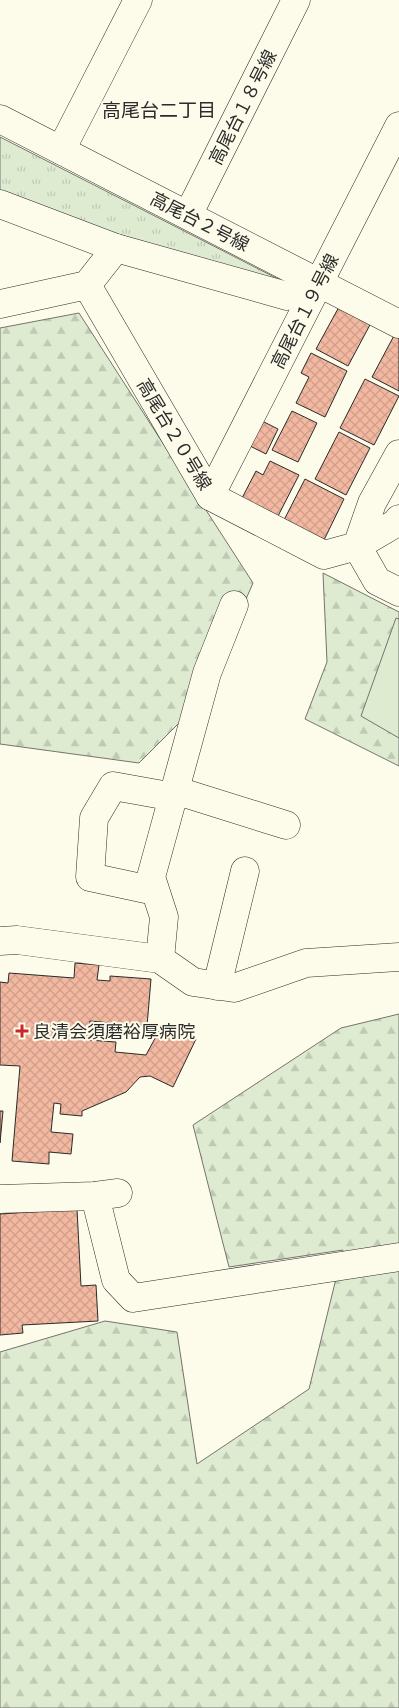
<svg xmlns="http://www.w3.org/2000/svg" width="399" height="1708" viewBox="0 0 399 1708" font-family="'Golos Text','Noto Sans JP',sans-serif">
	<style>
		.grass { fill: url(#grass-tufts); stroke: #74746e }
		.forest { fill: url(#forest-firs); stroke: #74746e }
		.green { fill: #deebd1; stroke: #74746e }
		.building { fill: url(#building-cross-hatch); stroke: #2b2b2b }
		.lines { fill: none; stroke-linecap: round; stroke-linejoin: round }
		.minor-casing { stroke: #2b2b2b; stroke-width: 29 }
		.minor { stroke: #fdfbea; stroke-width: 28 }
		.poi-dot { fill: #c62828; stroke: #fdfbea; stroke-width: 2 }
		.labels { text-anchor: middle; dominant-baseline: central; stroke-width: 4; stroke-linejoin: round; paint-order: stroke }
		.street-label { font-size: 18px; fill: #2b2b2b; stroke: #fdfbea }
		.poi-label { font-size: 18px; fill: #2b2b2b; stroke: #fdfbea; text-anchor: start }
		.neighbourhood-label { font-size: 19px; fill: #2b2b2b; stroke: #fdfbea }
	</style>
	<defs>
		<pattern id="grass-tufts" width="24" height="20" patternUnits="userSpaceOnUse" patternTransform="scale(1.25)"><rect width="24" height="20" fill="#deebd1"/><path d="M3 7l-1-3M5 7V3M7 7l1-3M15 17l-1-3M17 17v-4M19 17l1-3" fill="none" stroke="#bfcab4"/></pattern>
		<pattern id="forest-firs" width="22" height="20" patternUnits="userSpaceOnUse" patternTransform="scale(1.25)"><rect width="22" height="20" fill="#deebd1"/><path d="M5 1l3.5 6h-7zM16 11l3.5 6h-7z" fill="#bfcab4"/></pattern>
		<pattern id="building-cross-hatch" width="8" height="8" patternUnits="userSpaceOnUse" patternTransform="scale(1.25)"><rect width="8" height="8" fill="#f2b8a0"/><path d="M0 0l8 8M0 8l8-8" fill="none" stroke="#d09e8a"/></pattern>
	</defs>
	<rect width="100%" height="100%" fill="#fdfbea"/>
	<polygon class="grass" points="0,137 288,284 125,248 0,196"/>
	<g class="forest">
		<polygon points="79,313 253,583 202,700 139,763 0,744 0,328"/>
		<polygon points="323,573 399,612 399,766 305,719 327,662"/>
		<polygon points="399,1014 399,1708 0,1708 0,1352 105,1321 177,1332 197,1464 309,1389 343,1250 229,1267 193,1125 341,1028"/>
	</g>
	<polygon class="green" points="396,618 399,619 399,738 361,716"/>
	<g class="building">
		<polygon points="340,305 372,321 348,366 316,349"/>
		<polygon points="397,330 399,331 399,391 372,377"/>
		<polygon points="311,353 347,371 325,417 296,403 309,377 301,373"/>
		<polygon points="365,379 399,396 374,445 340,428"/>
		<polygon points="292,411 317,423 298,462 272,450"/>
		<polygon points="256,418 278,429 266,454 244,443"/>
		<polygon points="339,432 370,448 346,495 315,479"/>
		<polygon points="270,461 299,475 277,518 241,500 256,471 263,475"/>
		<polygon points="305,479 344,499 324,540 284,520"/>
		<polygon points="75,963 99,965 97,980 110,981 110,976 151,979 147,1026 135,1024 135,1033 110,1030 111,1023 90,1021 88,1040 116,1042 115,1052 146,1055 159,1031 167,1035 172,1027 196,1039 173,1087 150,1076 140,1077 126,1092 82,1111 82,1116 60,1114 61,1104 54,1103 51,1132 73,1134 71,1154 49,1152 49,1164 12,1161 20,1066 0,1065 0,982 8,983 9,973 74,978"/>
		<polygon points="0,1111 3,1111 0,1143"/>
		<polygon points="77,1209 81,1286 96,1285 98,1321 22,1325 23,1333 0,1335 0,1214"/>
	</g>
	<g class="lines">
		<g class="minor-casing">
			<g id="minor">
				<polyline points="0,119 399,324"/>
				<polyline points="61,150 138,0"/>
				<polyline points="0,204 116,248 287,296 319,282"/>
				<polyline points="188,215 296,0"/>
				<polyline points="87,285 210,496 324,555 357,546 372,503 399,454"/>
				<polyline points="0,304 87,285 116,248"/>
				<polyline points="210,496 399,126"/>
				<polyline points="399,519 396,523 357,546 377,581 399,592"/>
				<polyline points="155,891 90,877 94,818 113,786 163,795 187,794 286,825"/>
				<polyline points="0,941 17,940 160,959 193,982 234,988 306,963 399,957"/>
				<polyline points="160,959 164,917 151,877 207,673 234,605"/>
				<polyline points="217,986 245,871"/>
				<polyline points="95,1196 116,1280 133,1298 399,1257"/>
				<polyline points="0,1199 95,1196 118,1193"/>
			</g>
		</g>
		<use href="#minor" class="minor"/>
	</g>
	<path class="poi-dot" d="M19.5 1023.5h5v5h5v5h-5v5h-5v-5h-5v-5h5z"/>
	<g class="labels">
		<g class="street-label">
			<text transform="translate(242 107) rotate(-63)">高尾台１８号線</text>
			<text transform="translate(200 221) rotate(27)">高尾台２号線</text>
			<text transform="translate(304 311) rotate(-63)">高尾台１９号線</text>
			<text transform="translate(175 434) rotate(59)">高尾台２０号線</text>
		</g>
		<g class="poi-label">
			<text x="33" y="1031">良清会須磨裕厚病院</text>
		</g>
		<g class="neighbourhood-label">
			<text x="159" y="109">高尾台二丁目</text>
		</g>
	</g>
</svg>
